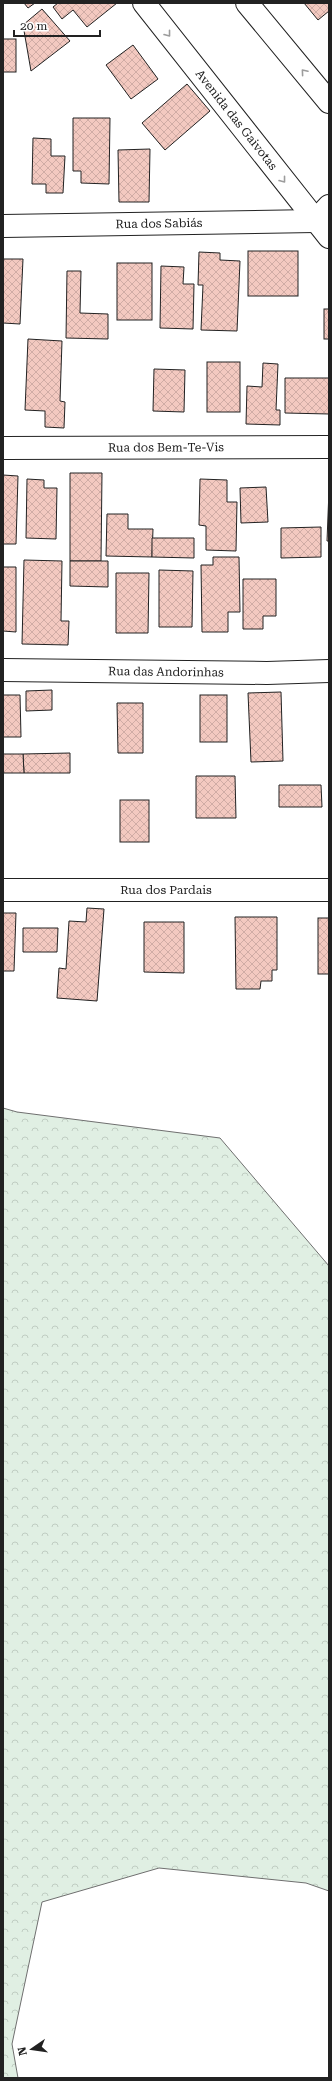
<svg xmlns="http://www.w3.org/2000/svg" width="332" height="2081" viewBox="0 0 332 2081" font-family="'Roboto Serif',serif">
	<style>
		.forest { fill: url(#forest-crowns); stroke: #6f6f6f }
		.building { fill: url(#building-cross-hatch); stroke: #222 }
		.lines { fill: none; stroke-linecap: round; stroke-linejoin: round }
		.street-casing { stroke: #222; stroke-width: 24 }
		.street { stroke: #fff; stroke-width: 22 }
		.oneway { stroke: #9c9c9c }
		.labels { text-anchor: middle; dominant-baseline: central; stroke-width: 3; stroke-linejoin: round; paint-order: stroke }
		.street-label { font-size: 12px; fill: #222; stroke: #fff }
	</style>
	<defs>
		<pattern id="forest-crowns" width="20" height="18" patternUnits="userSpaceOnUse"><rect width="20" height="18" fill="#e0efe3"/><path d="M2 6a3 3 0 1 1 6 0M12 15a3 3 0 1 1 6 0" fill="none" stroke="#c0cdc2"/></pattern>
		<pattern id="building-cross-hatch" width="8" height="8" patternUnits="userSpaceOnUse"><rect width="8" height="8" fill="#f3c9c0"/><path d="M0 0l8 8M0 8l8-8" fill="none" stroke="#d0aca5"/></pattern>
	</defs>
	<rect width="100%" height="100%" fill="#fff"/>
	<polygon class="forest" points="3,1108 17,1112 220,1138 329,1266 329,1891 306,1883 159,1868 42,1902 12,2044 18,2078 3,2078"/>
	<g class="building">
		<polygon points="24,3 35,3 28,8"/>
		<polygon points="58,3 117,3 87,27 73,10 62,19 53,7"/>
		<polygon points="304,3 329,3 329,11 318,20"/>
		<polygon points="42,9 70,41 31,71 23,25"/>
		<rect x="3" y="39" width="13" height="33"/>
		<polygon points="133,45 158,79 131,99 106,65"/>
		<polygon points="187,84 210,111 165,150 142,123"/>
		<polygon points="73,118 110,118 109,184 81,183 81,171 73,171"/>
		<polygon points="33,138 51,139 51,156 65,156 63,193 46,193 46,184 32,184"/>
		<polygon points="150,149 149,202 119,202 118,150"/>
		<rect x="248" y="251" width="50" height="45"/>
		<polygon points="199,252 220,253 220,260 240,261 237,331 201,330 203,285 198,285"/>
		<polygon points="3,259 23,259 20,324 3,323"/>
		<rect x="117" y="263" width="35" height="57"/>
		<polygon points="161,266 184,267 183,284 194,284 193,329 160,328"/>
		<polygon points="67,271 81,271 80,313 108,314 108,339 66,338"/>
		<rect x="324" y="309" width="5" height="30"/>
		<polygon points="28,339 62,341 60,401 65,402 64,428 45,427 45,411 25,410"/>
		<rect x="207" y="362" width="33" height="50"/>
		<polygon points="263,363 278,364 276,410 280,410 280,425 246,424 247,386 262,387"/>
		<polygon points="154,369 185,370 184,412 153,411"/>
		<polygon points="285,378 329,378 329,414 285,413"/>
		<polygon points="70,473 102,473 101,561 70,561"/>
		<polygon points="3,475 18,476 16,544 3,544"/>
		<polygon points="27,479 44,480 44,488 57,488 56,539 26,538"/>
		<polygon points="200,479 227,480 227,502 237,502 236,551 206,550 206,526 199,525"/>
		<polygon points="266,487 268,522 241,523 240,488"/>
		<polygon points="329,490 329,541 327,541"/>
		<polygon points="107,514 128,514 128,529 153,529 152,557 106,556"/>
		<polygon points="321,527 321,557 281,558 281,528"/>
		<polygon points="152,538 194,538 194,558 152,557"/>
		<polygon points="213,557 239,557 240,612 228,612 228,632 202,632 201,565 213,565"/>
		<polygon points="24,560 62,561 61,621 69,621 68,645 22,644"/>
		<polygon points="70,561 108,561 108,587 70,586"/>
		<polygon points="3,567 16,567 16,632 3,631"/>
		<polygon points="159,570 193,571 192,627 159,627"/>
		<polygon points="116,573 149,573 148,633 116,633"/>
		<polygon points="243,579 276,579 276,616 263,616 263,629 243,629"/>
		<polygon points="52,690 52,710 26,711 26,691"/>
		<polygon points="281,692 283,761 251,762 248,693"/>
		<polygon points="3,695 20,695 21,737 3,737"/>
		<rect x="200" y="695" width="27" height="47"/>
		<polygon points="117,703 143,703 143,753 118,753"/>
		<polygon points="70,753 70,773 24,773 23,754"/>
		<polygon points="3,754 23,754 24,773 3,773"/>
		<polygon points="196,776 235,776 236,818 196,818"/>
		<polygon points="279,785 321,785 322,807 279,807"/>
		<rect x="120" y="800" width="29" height="42"/>
		<polygon points="87,908 104,909 97,1001 57,998 59,968 66,969 69,921 86,922"/>
		<polygon points="3,913 16,913 14,971 3,971"/>
		<polygon points="235,917 277,917 277,970 272,970 272,981 261,981 260,989 236,989"/>
		<rect x="318" y="918" width="11" height="56"/>
		<polygon points="144,922 184,922 184,973 144,972"/>
		<polygon points="23,928 58,928 57,952 23,952"/>
	</g>
	<g class="lines">
		<g class="street-casing">
			<g id="street">
				<path id="s1" d="M 144,3 L 329,237"/>
				<polyline points="247,3 329,102"/>
				<path id="s2" d="M 3,226 L 315,221 L 329,206"/>
				<path id="s3" d="M 3,448 L 329,447"/>
				<path id="s4" d="M 3,670 L 267,673 L 329,671"/>
				<path id="s5" d="M 3,890 L 329,890"/>
			</g>
		</g>
		<use href="#street" class="street"/>
	</g>
	<defs><path id="oneway-chevron" d="M-2-3.5L2.5 0L-2 3.5" fill="none" stroke-width="1.6" stroke-linecap="round" stroke-linejoin="round"/></defs>
	<g class="oneway">
		<use href="#oneway-chevron" transform="translate(168 34) rotate(52)"/>
		<use href="#oneway-chevron" transform="translate(304 72) rotate(-130)"/>
		<use href="#oneway-chevron" transform="translate(283 180) rotate(52)"/>
	</g>
	<g class="labels">
		<g class="street-label">
			<text stroke="none"><textPath href="#s1" startOffset="149">Avenida das Gaivotas</textPath></text>
			<text stroke="none"><textPath href="#s2" startOffset="156">Rua dos Sabiás</textPath></text>
			<text stroke="none"><textPath href="#s3" startOffset="163">Rua dos Bem-Te-Vis</textPath></text>
			<text stroke="none"><textPath href="#s4" startOffset="163">Rua das Andorinhas</textPath></text>
			<text stroke="none"><textPath href="#s5" startOffset="163">Rua dos Pardais</textPath></text>
		</g>
	</g>
	<rect width="332" height="2081" fill="none" stroke="#222222" stroke-width="8"/>
	<g transform="translate(32 2049) rotate(257)" stroke="#ffffff" stroke-width="3" paint-order="stroke">
	<path d="M0-3L7 15L0 10L-7 15Z" fill="#222222"/>
	<text y="-6" font-size="11" font-weight="bold" text-anchor="middle" fill="#222222">N</text>
	</g>
	<path d="M14 30v6h86v-6" fill="none" stroke="#222222" stroke-width="2"/>
	<text x="20" y="30" font-size="12" fill="#222222" stroke="#ffffff" stroke-width="3" paint-order="stroke">20 m</text>
</svg>
